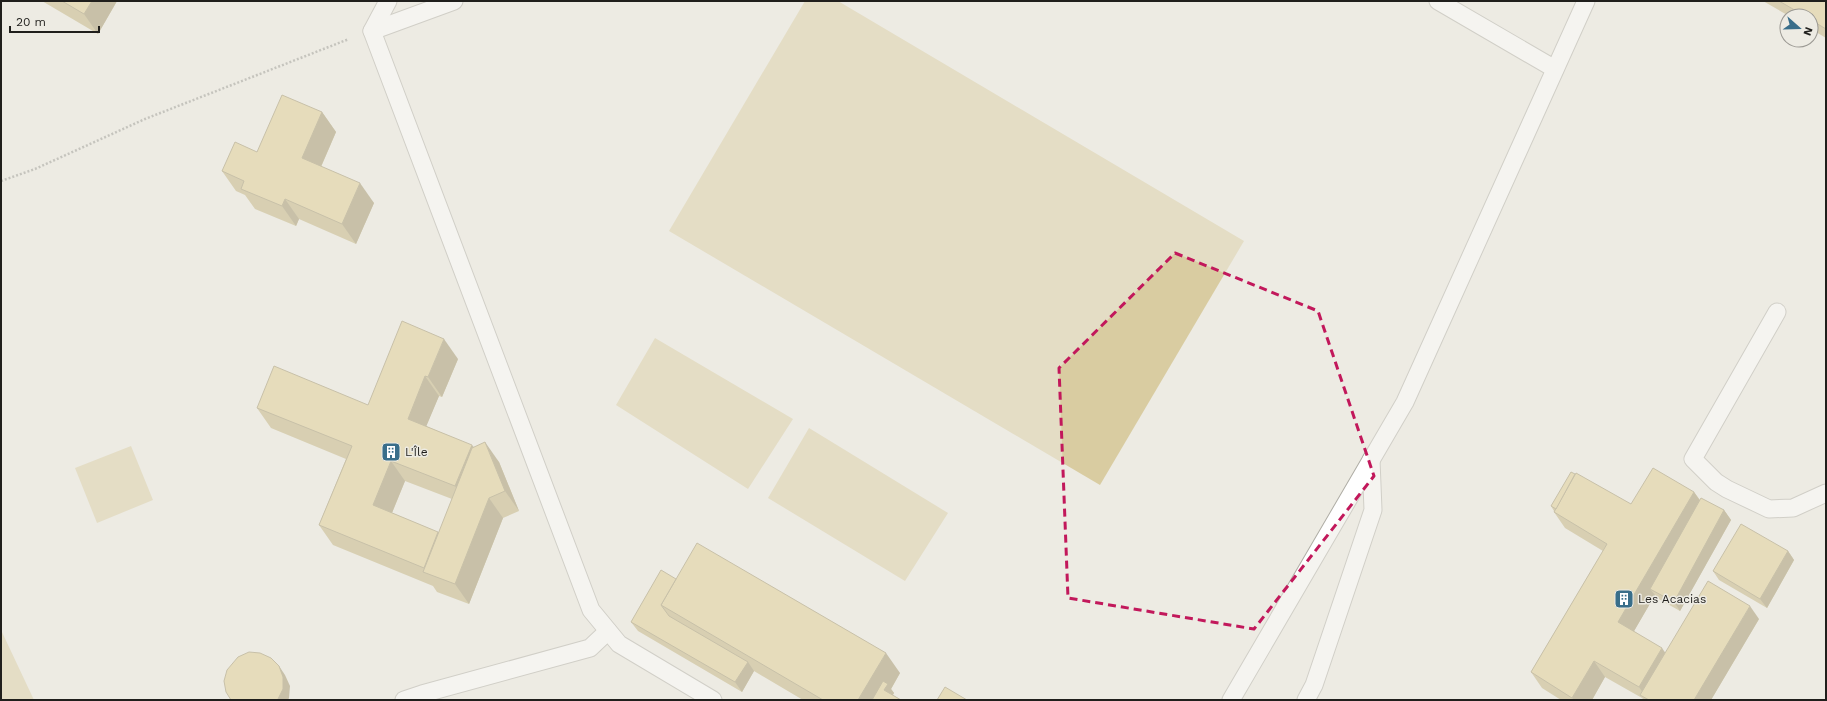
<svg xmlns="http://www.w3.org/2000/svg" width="1827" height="701" viewBox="0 0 1827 701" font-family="'Work Sans',sans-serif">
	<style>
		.green { fill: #d9cca1 }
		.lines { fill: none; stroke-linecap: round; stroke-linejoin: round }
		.lane-casing { stroke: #afada5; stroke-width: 19 }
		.path { stroke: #96958f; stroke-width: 2.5; stroke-dasharray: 2 2; stroke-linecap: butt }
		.lane { stroke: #fff; stroke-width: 17 }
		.wall { fill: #beae77; fill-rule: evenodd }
		.shaded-wall { fill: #9b8d61 }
		.building { fill: #ddca8a; stroke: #9b8d61 }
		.marked { fill: none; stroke: #c2185b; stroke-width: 3; stroke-dasharray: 8 5; stroke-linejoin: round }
		.labels { text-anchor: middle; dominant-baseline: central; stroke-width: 3; stroke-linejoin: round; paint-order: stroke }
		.poi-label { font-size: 12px; fill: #201f1c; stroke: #edebe3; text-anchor: start }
	</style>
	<rect width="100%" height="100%" fill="#edebe3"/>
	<g class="green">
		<polygon points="805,1 838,1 1244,241 1100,485 669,231"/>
		<polygon points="655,338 793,419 748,489 616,405"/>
		<polygon points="809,428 948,513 905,581 768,498"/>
		<polygon points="131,446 153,500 97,523 75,468"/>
		<polygon points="1,630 34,700 1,700"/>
	</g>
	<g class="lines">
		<g class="lane-casing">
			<g id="lane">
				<polyline points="388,1 372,31 591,610 619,644 713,700"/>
				<polyline points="1438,1 1555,69"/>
				<polyline points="372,31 454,1"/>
				<polyline points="1777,312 1693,459 1716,482 1727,489 1769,509 1793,508 1826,493"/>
				<polyline points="404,700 422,694 590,648 608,631"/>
				<polyline points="1231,700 1405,402 1586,1"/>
				<polyline points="1306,700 1314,685 1373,510 1371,460"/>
			</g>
		</g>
		<polyline class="path" points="1,181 35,169 145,119 349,39"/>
		<use href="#lane" class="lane"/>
	</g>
	<g class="wall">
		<polygon points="42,1 117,1 98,34"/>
		<polygon points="1763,1 1826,1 1826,38 1811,29 1811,16 1789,16"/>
		<polygon points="322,112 336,132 321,167 374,203 356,244 299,219 296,226 255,209 245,195 236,191 222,171 257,152"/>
		<path d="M 458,359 L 442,397 L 439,396 L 426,426 L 474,447 L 499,462 L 519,511 L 503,518 L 469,604 L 437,592 L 433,586 L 333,545 L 319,525 L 346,459 L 271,428 L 257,408 L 368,405 ZM 405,481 L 452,499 L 439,533 L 392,513 Z"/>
		<polygon points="1694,492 1700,500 1724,510 1731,520 1680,611 1657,598 1655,595 1634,631 1665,653 1759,619 1711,700 1644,700 1642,698 1605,677 1592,700 1561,700 1542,688 1531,672 1603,551 1565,528 1554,512 1554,511 1551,506 1631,504"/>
		<polygon points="1788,551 1794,560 1767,608 1719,580 1713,571"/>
		<polygon points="676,579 900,673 891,689 894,693 893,695 901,700 803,700 754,671 742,692 638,631 631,622"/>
	</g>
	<g class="shaded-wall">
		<polygon points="92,1 117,1 98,34 84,14"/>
		<polygon points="322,112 336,132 316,178 302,158"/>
		<polygon points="360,183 374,203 356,244 342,224"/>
		<polygon points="285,199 299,219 296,226 282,206"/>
		<polygon points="444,339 458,359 442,397 428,377"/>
		<polygon points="425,376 439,396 421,439 408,419"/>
		<polygon points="485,442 499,462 519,511 505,491"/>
		<polygon points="472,445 486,465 469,506 455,486"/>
		<polygon points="391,461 405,481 387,525 373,505"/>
		<polygon points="1694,492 1705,508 1650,589 1655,595 1630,638 1618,622"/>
		<polygon points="489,498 503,518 469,604 455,584"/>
		<polygon points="1724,510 1731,520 1680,611 1674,602"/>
		<polygon points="438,532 452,552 428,574 424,568"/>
		<polygon points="1788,551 1794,560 1767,608 1760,599"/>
		<polygon points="1750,606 1759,619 1711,700 1694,700"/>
		<polygon points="1662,648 1673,664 1648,700 1639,687"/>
		<polygon points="886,653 900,673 891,689 894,693 890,699 884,700 858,700"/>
		<polygon points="1594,661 1605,677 1592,700 1574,700 1572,698"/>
		<polygon points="748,662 754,671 742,692 735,682"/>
		<polygon points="279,666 285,675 290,686 289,698 288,700 279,700 278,699"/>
	</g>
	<g class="building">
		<polygon points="62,1 92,1 84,14"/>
		<polygon points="1779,1 1826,1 1826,29 1811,20 1811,16 1805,16"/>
		<polygon points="282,95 322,112 302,158 360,183 342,224 285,199 282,206 241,189 244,181 222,171 235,142 257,152"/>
		<polygon points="402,321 444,339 428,377 425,376 408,419 472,445 455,486 391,461 373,505 438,532 424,568 319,525 352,446 257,408 274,366 368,405"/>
		<polygon points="485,442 505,491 489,498 455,584 423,572 472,448"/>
		<polygon points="1653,468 1694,492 1618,622 1662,648 1639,687 1594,661 1572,698 1531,672 1607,544 1554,512 1576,473 1631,504"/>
		<polygon points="1571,472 1575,474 1556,509 1551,506"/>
		<polygon points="1701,498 1724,510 1674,602 1650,589"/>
		<polygon points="1741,524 1788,551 1760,599 1713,571"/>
		<polygon points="697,543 886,653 858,700 823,700 661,605"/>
		<polygon points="661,570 676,579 661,605 669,616 748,662 735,682 631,622"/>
		<polygon points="1708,581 1750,606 1694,700 1649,700 1640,695"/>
		<polygon points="249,652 260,653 271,658 279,666 283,677 283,689 278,699 277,700 231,700 226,692 224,681 227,670 238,657"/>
		<polygon points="883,681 888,684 884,690 901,700 872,700"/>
		<polygon points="945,687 967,700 937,700"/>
	</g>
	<path d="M0 0H1827V701H0ZM 1175,253 L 1318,311 L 1374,476 L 1254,629 L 1068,598 L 1059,368 Z" fill="#edebe3" fill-opacity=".55" fill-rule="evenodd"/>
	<path class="marked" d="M 1175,253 L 1318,311 L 1374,476 L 1254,629 L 1068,598 L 1059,368 Z"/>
	<defs>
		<g id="building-square" transform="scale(1)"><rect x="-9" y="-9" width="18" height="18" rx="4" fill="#396e8a" stroke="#edebe3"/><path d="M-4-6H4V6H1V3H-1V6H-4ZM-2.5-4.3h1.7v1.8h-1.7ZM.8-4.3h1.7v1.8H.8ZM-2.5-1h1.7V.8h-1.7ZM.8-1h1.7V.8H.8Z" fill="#fff"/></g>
	</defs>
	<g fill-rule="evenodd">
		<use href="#building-square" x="391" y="452"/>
		<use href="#building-square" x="1624" y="599"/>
	</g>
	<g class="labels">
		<g class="poi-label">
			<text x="405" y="452">L'Île</text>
			<text x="1638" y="599">Les Acacias</text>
		</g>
	</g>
	<rect width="1827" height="701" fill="none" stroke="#201f1c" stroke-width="4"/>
	<g transform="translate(1799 28) rotate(110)"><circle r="19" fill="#edebe3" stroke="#9b9993"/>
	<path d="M0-3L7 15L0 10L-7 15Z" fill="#396e8a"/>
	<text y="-6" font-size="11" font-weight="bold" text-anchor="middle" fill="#201f1c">N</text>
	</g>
	<path d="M10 26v6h89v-6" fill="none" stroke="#201f1c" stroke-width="2"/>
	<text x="16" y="26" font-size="12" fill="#201f1c" stroke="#edebe3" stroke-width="3" paint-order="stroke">20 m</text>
</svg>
